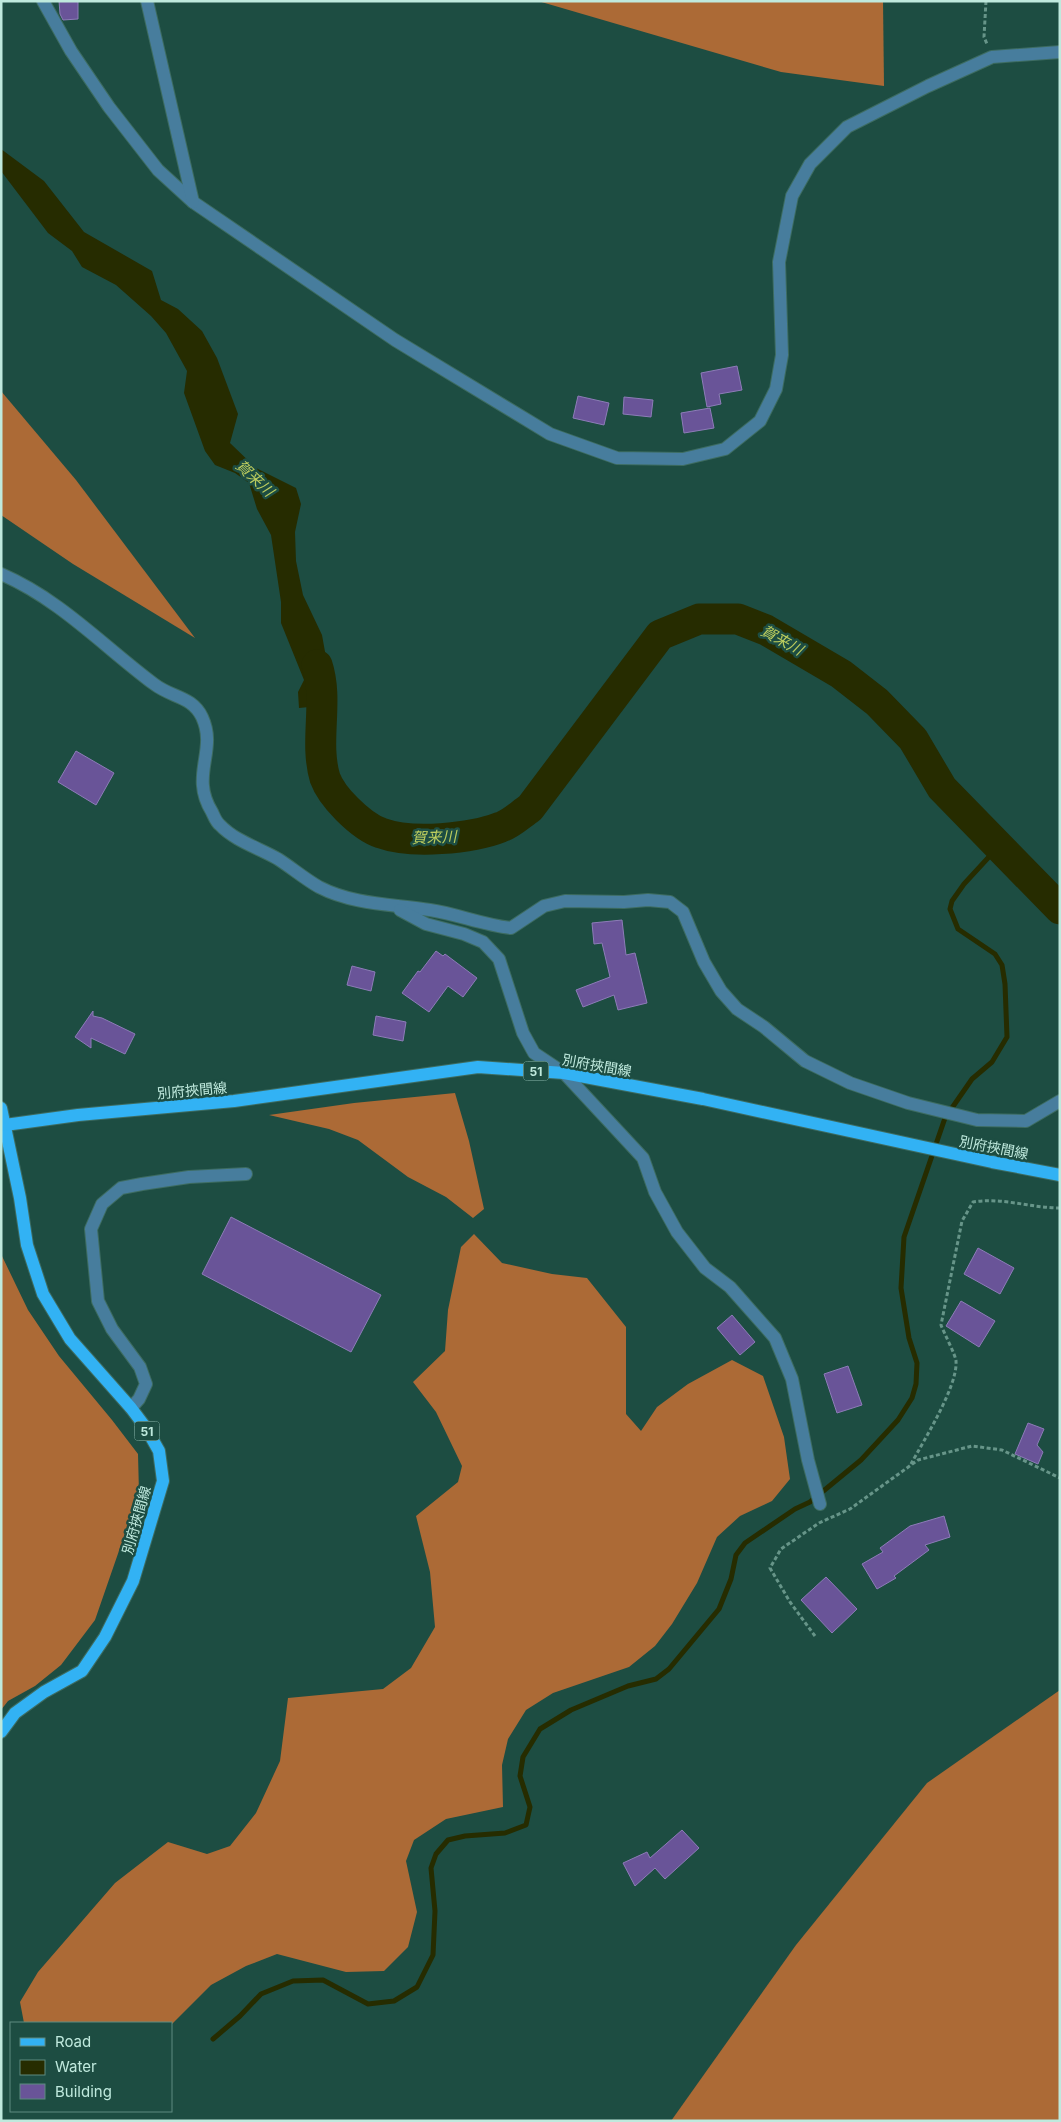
<svg xmlns="http://www.w3.org/2000/svg" width="1061" height="2122" viewBox="0 0 1061 2122" font-family="Inter,'Noto Sans JP',sans-serif">
	<style>
		.forest { fill: #ac6a36 }
		.water { fill: #262c00 }
		.lines { fill: none; stroke-linecap: round; stroke-linejoin: round }
		.stream { stroke: #262c00; stroke-width: 5 }
		.river { stroke: #262c00; stroke-width: 31 }
		.building { fill: #695498; stroke: #8d7cb8 }
		.minor-casing { stroke: #3d6c61; stroke-width: 14 }
		.major-casing { stroke: #3d6c61; stroke-width: 14 }
		.path { stroke: #679589; stroke-width: 3; stroke-dasharray: 4 2.5; stroke-linecap: butt }
		.minor { stroke: #477d9d; stroke-width: 12 }
		.major { stroke: #32b2f4; stroke-width: 12 }
		.labels { text-anchor: middle; dominant-baseline: central; stroke-width: 5; stroke-linejoin: round; paint-order: stroke }
		.shield { fill: #1d4d42; stroke: #8ebaae; stroke-width: 1 }
		.shield-label { font-size: 12px; font-weight: bold; fill: #bfe9dd }
		.street-label { font-size: 14px; fill: #bfe9dd; stroke: #1d4d42 }
		.water-label { font-size: 15px; font-style: italic; fill: #bdcd5e; stroke: #1d4d42 }
	</style>
	<rect width="100%" height="100%" fill="#1d4d42"/>
	<g class="forest">
		<polygon points="538,1 883,1 884,86 781,72"/>
		<polygon points="1,391 76,480 195,638 73,564 1,515"/>
		<polygon points="455,1093 469,1141 484,1209 473,1218 446,1197 408,1177 358,1140 329,1129 269,1115 354,1103"/>
		<polygon points="474,1234 502,1263 552,1274 587,1278 626,1327 626,1414 641,1431 657,1407 688,1384 732,1360 763,1376 784,1437 790,1479 772,1501 740,1516 717,1537 697,1583 672,1624 655,1646 629,1667 553,1693 526,1710 508,1739 502,1765 503,1807 446,1819 414,1840 406,1861 417,1912 408,1947 384,1971 346,1972 277,1954 246,1966 211,1985 171,2025 171,2023 24,2023 20,2002 38,1972 115,1883 168,1842 207,1854 230,1846 256,1813 280,1761 288,1698 383,1689 411,1668 435,1627 430,1572 416,1516 458,1482 462,1466 436,1412 413,1382 445,1351 448,1310 461,1247"/>
		<polygon points="1,1254 28,1310 59,1356 112,1420 138,1454 139,1493 95,1620 61,1665 35,1686 8,1701 1,1710"/>
		<polygon points="1060,1690 1060,2121 671,2121 796,1945 927,1783"/>
	</g>
	<polygon class="water" points="1,149 44,181 84,232 152,271 161,300 178,309 202,331 217,358 238,414 230,443 256,468 296,488 301,504 295,532 296,561 303,595 322,635 331,685 330,705 299,708 298,692 304,680 281,623 281,602 271,535 257,509 249,483 235,473 215,465 205,451 184,393 187,371 166,333 151,316 116,285 82,267 72,251 48,233 1,171"/>
	<g class="lines">
		<polyline class="stream" points="213,2039 240,2016 261,1994 293,1981 323,1980 368,2004 394,2001 417,1987 433,1955 435,1911 431,1868 436,1854 448,1840 465,1836 505,1833 526,1825 530,1807 520,1776 523,1757 540,1729 571,1710 628,1686 656,1679 669,1669 719,1609 731,1579 736,1555 745,1543 795,1509 810,1502 861,1460 898,1420 912,1398 916,1384 917,1363 909,1338 901,1288 904,1237 945,1118 972,1079 992,1062 1007,1037 1005,984 1002,965 995,954 958,929 950,909 952,901 964,884 999,846"/>
		<path class="river" d="M 317,665 C 329,701 314,741 325,778 C 329,789 339,801 347,809 C 356,818 369,829 381,833 C 411,844 471,839 501,827 C 511,824 521,814 530,808 L 660,635 L 699,619 L 738,619 L 766,630 L 841,674 L 877,702 L 913,739 L 942,788 L 1060,909"/>
	</g>
	<g class="building">
		<polygon points="59,1 78,1 78,19 63,20 60,14"/>
		<polygon points="737,366 742,390 719,394 721,404 707,407 701,373"/>
		<polygon points="578,396 609,403 604,425 573,418"/>
		<polygon points="624,397 653,400 651,417 623,414"/>
		<polygon points="710,408 714,428 684,433 681,413"/>
		<polygon points="76,751 114,773 96,805 58,782"/>
		<polygon points="622,920 626,955 635,953 647,1003 618,1010 614,995 583,1007 576,990 610,977 602,943 594,944 592,923"/>
		<polygon points="436,951 443,956 445,954 477,978 463,997 448,986 429,1012 402,993 418,971 420,972"/>
		<polygon points="352,966 375,972 371,991 347,985"/>
		<polygon points="93,1011 93,1016 102,1018 135,1034 125,1054 91,1038 91,1048 75,1037"/>
		<polygon points="376,1016 406,1022 403,1041 373,1035"/>
		<polygon points="231,1217 381,1295 351,1352 202,1274"/>
		<polygon points="978,1248 1014,1268 1000,1294 964,1274"/>
		<polygon points="961,1301 995,1321 979,1347 946,1326"/>
		<polygon points="732,1315 755,1342 740,1355 717,1328"/>
		<polygon points="848,1366 862,1405 837,1413 824,1374"/>
		<polygon points="1028,1423 1044,1429 1037,1445 1043,1452 1038,1464 1015,1454"/>
		<polygon points="944,1516 950,1537 925,1545 929,1550 894,1576 896,1578 877,1589 862,1564 883,1552 880,1548 910,1526"/>
		<polygon points="826,1577 857,1609 832,1633 801,1600"/>
		<polygon points="682,1830 699,1848 665,1879 655,1868 635,1886 623,1863 647,1852 650,1858"/>
	</g>
	<g class="lines">
		<g class="minor-casing">
			<g id="minor">
				<polyline points="43,1 71,51 109,107 158,170 193,202 395,340 550,434 617,458 683,459 725,449 760,421 776,389 782,355 779,262 792,196 810,164 847,127 928,86 992,57 1060,52"/>
				<polyline points="147,1 193,202"/>
				<path d="M 1,574 C 61,600 103,646 154,684 C 172,698 192,696 202,717 C 218,751 189,775 212,812 C 214,816 216,822 220,825 C 235,841 259,848 278,859 C 292,868 305,879 319,887 C 354,905 392,904 430,910 C 457,914 483,925 511,928 L 544,906 L 565,901 L 624,902 L 648,900 L 670,902 L 683,912 L 704,962 L 721,991 L 737,1009 L 764,1027 L 805,1061 L 850,1083 L 908,1103 L 977,1120 L 1026,1121 L 1060,1101"/>
				<polyline points="400,910 426,924 464,934 483,942 499,959 523,1033 534,1053 564,1073 643,1158 655,1192 677,1232 705,1268 730,1287 775,1338 792,1379 808,1460 820,1504"/>
				<polyline points="131,1408 139,1399 146,1384 140,1367 112,1329 98,1301 91,1229 102,1204 121,1188 142,1184 189,1177 246,1174"/>
			</g>
		</g>
		<g class="major-casing">
			<g id="major">
				<polyline points="1,1108 20,1198 27,1245 43,1294 70,1339 131,1408 146,1428 159,1451 163,1481 133,1581 105,1637 82,1671 44,1692 15,1713 1,1732"/>
				<polyline points="5,1125 78,1115 234,1101 478,1067 564,1073 703,1099 992,1162 1060,1175"/>
			</g>
		</g>
		<g class="path">
			<polyline points="986,1 984,37 987,44"/>
			<path d="M 911,1464 C 924,1440 958,1386 956,1361 C 956,1356 944,1333 941,1325 L 962,1221 L 973,1202 C 1001,1197 1031,1208 1060,1208"/>
			<polyline points="815,1636 790,1602 770,1568 781,1549 819,1523 850,1509 918,1460 972,1446 1002,1450 1060,1478"/>
		</g>
		<use href="#minor" class="minor"/>
		<use href="#major" class="major"/>
	</g>
	<g class="labels">
		<g class="shield">
			<rect x="523.5" y="1061.5" width="25" height="19" rx="4"/>
			<rect x="134.5" y="1421.5" width="25" height="19" rx="4"/>
		</g>
		<g class="shield-label">
			<text x="536" y="1071">51</text>
			<text x="147" y="1431">51</text>
		</g>
		<g class="street-label">
			<text transform="translate(597 1065) rotate(10)">別府挾間線</text>
			<text transform="translate(192 1090) rotate(-5)">別府挾間線</text>
			<text transform="translate(994 1147) rotate(11)">別府挾間線</text>
			<text transform="translate(136 1520) rotate(-74)">別府挾間線</text>
		</g>
		<g class="water-label">
			<text transform="translate(255 478) rotate(43)">賀来川</text>
			<text transform="translate(782 640) rotate(29)">賀来川</text>
			<text transform="translate(434 837) rotate(-2)">賀来川</text>
		</g>
	</g>
	<rect width="1061" height="2122" fill="none" stroke="#bfe9dd" stroke-width="5"/>
	<rect x="10" y="2022" width="162" height="90" fill="#1d4d42" stroke="#5e8b80"/>
	<rect x="20" y="2038" width="25" height="8" fill="#32b2f4" stroke="#5e8b80"/>
	<text x="55" y="2047" font-size="15" fill="#bfe9dd">Road</text>
	<rect x="20" y="2060" width="25" height="15" fill="#262c00" stroke="#5e8b80"/>
	<text x="55" y="2072" font-size="15" fill="#bfe9dd">Water</text>
	<rect x="20" y="2084" width="25" height="15" fill="#695498" stroke="#5e8b80"/>
	<text x="55" y="2097" font-size="15" fill="#bfe9dd">Building</text>
</svg>
